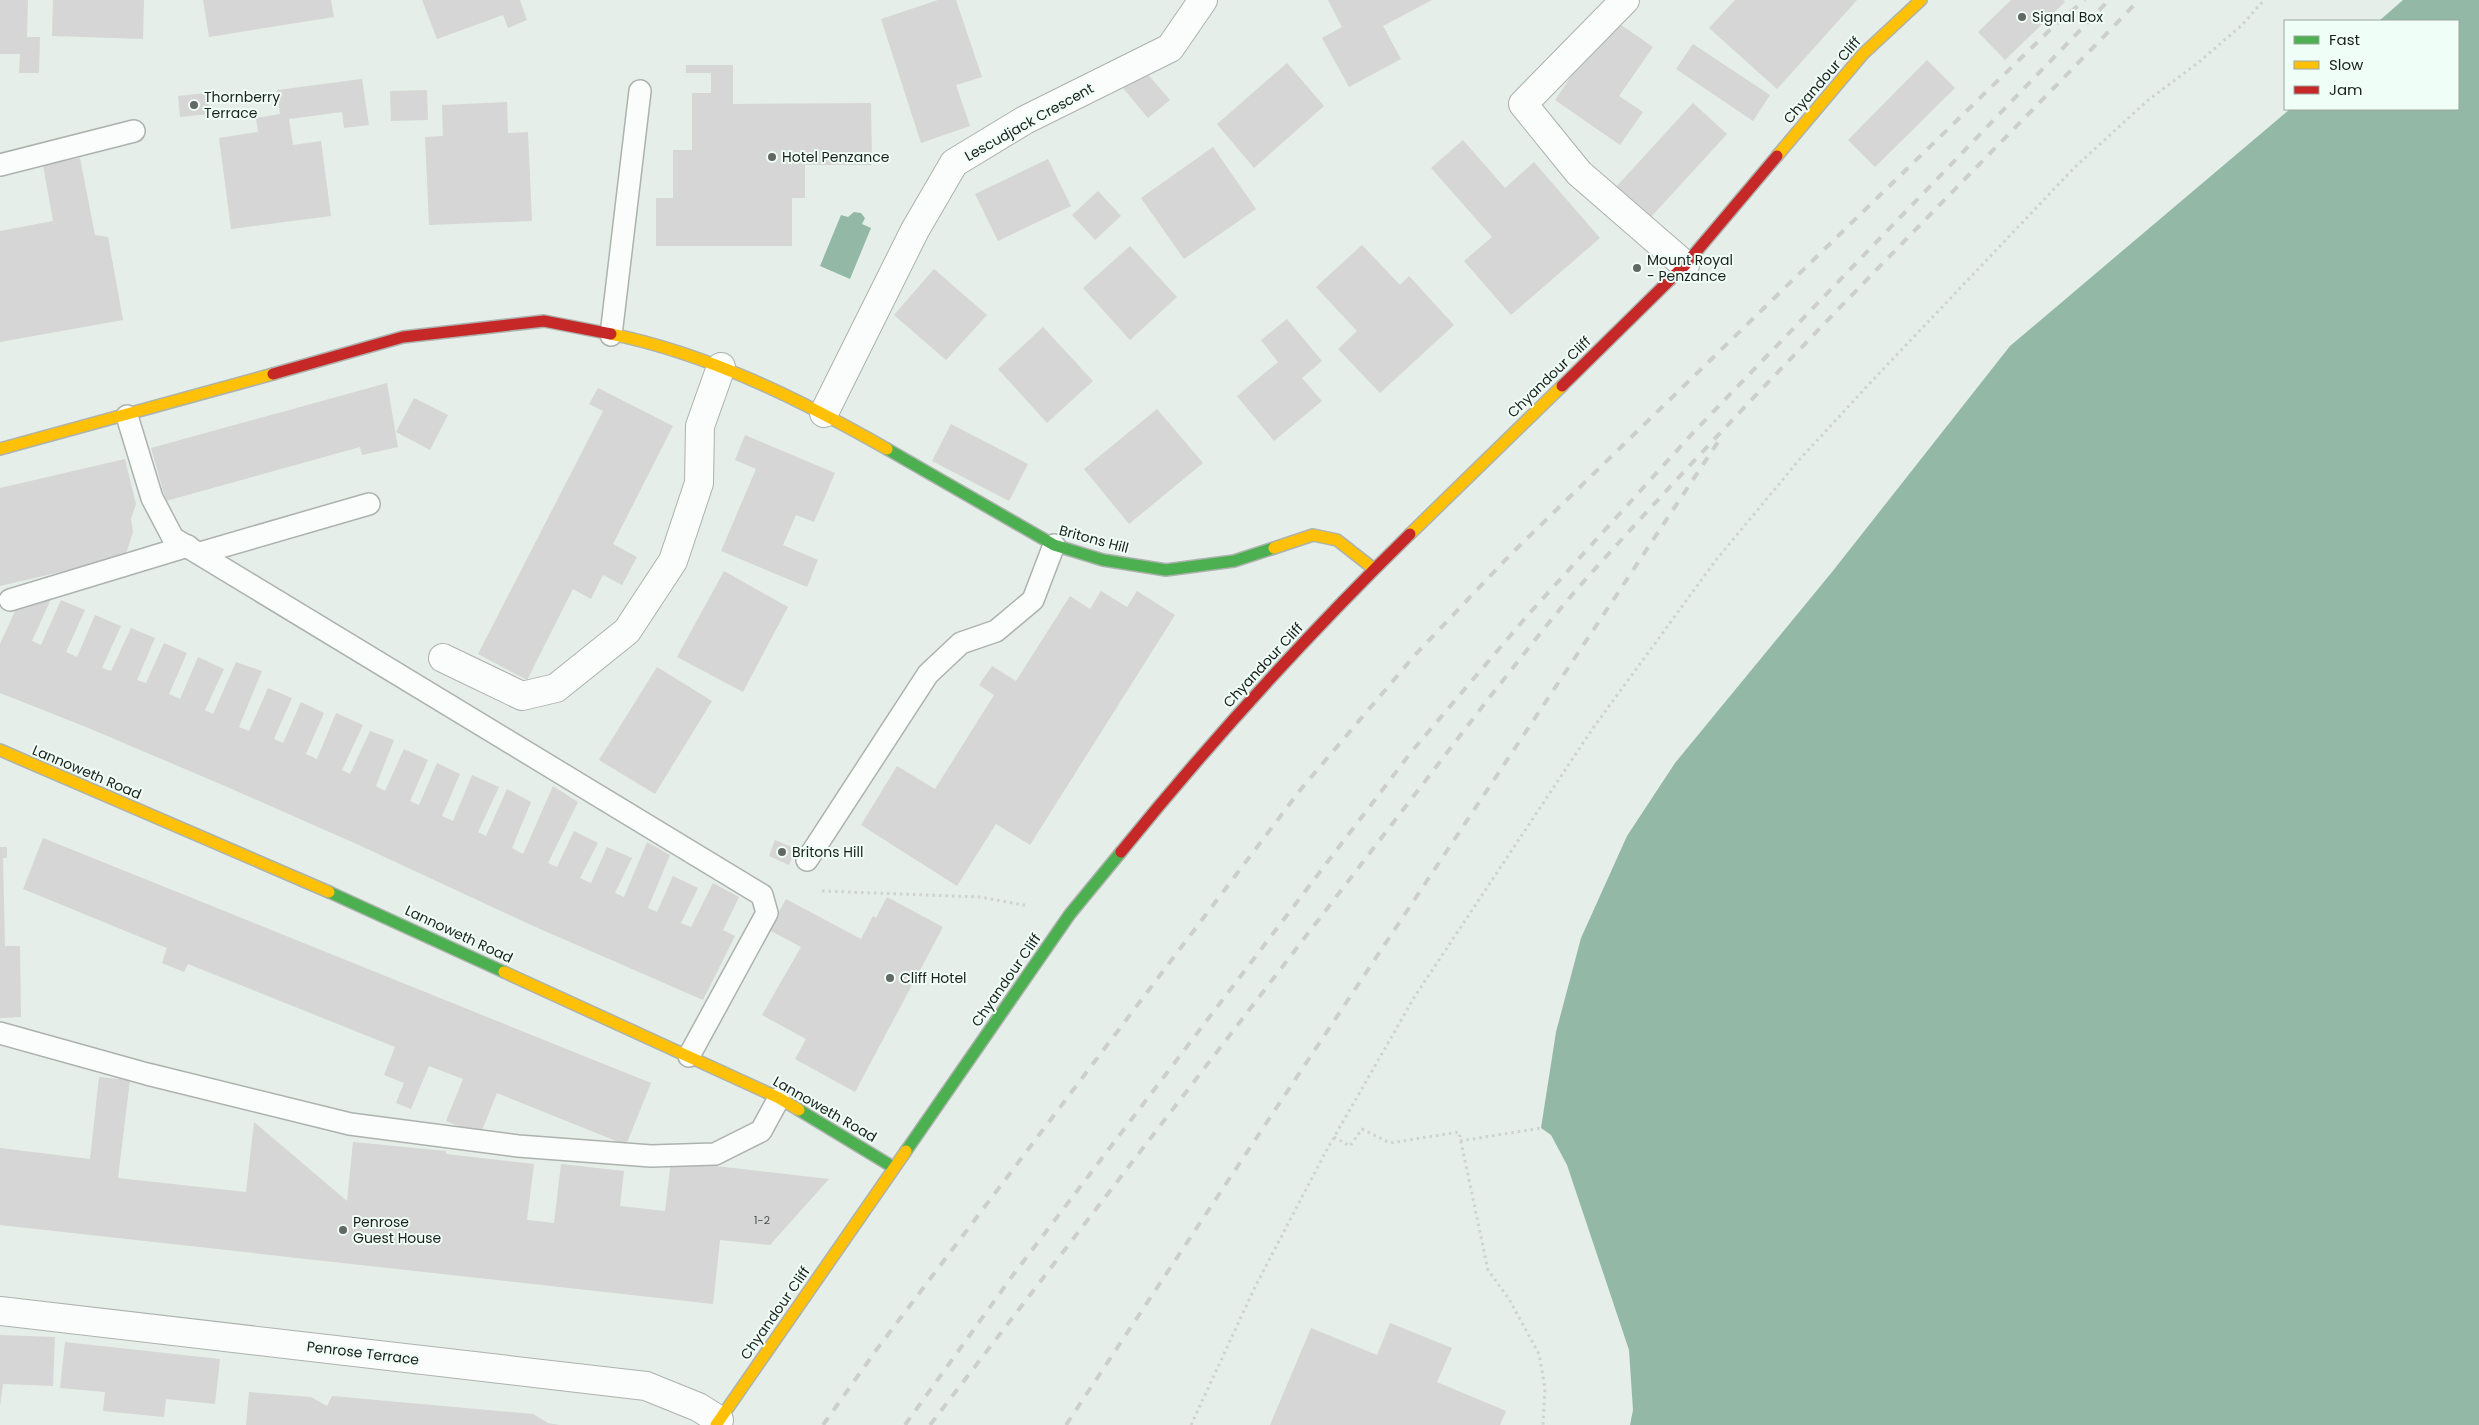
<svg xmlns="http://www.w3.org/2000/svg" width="2479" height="1425" viewBox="0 0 2479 1425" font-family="Poppins,sans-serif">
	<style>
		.water { fill: #94b8a6 }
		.building { fill: #d5d6d5 }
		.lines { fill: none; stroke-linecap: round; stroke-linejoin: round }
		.lane-casing { stroke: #acb2ae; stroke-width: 24 }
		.street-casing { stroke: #acb2ae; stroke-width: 30 }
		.fast-casing { stroke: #acb2ae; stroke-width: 14 }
		.slow-casing { stroke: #acb2ae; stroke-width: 14 }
		.jam-casing { stroke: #acb2ae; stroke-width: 14 }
		.path { stroke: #cfd2d0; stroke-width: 3; stroke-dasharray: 2.5 4; stroke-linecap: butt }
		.lane { stroke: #fbfcfc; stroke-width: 21 }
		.street { stroke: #fbfcfc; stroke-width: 28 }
		.fast { stroke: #4caf50; stroke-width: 11 }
		.slow { stroke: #ffc107; stroke-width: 11 }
		.jam { stroke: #c62828; stroke-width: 11 }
		.rail { stroke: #cccfce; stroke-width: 4; stroke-dasharray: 9 9; stroke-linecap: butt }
		.poi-dot { fill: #626864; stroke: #effef6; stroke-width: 2 }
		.labels { text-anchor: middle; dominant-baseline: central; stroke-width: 4; stroke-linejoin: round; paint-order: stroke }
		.number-label { font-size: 11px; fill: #4c504d }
		.poi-label { font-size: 14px; fill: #1b201d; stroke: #effef6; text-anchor: start }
		.street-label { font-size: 14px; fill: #1b201d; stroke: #effef6 }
	</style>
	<rect width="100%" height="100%" fill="#e6eee9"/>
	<g class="water">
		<polygon points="2403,0 2479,0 2479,1425 1630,1425 1633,1410 1629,1350 1567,1165 1551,1135 1541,1128 1556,1032 1581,938 1627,836 1675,763 1832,572 2010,346 2290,109 2458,109 2458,21 2379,21"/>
		<polygon points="854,212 861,213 865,218 862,224 871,228 850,279 820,266 841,215 848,217"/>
	</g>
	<g class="building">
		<polygon points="0,0 28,0 27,37 40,37 39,73 19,73 20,54 0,54"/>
		<polygon points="53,0 144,0 143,39 52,36"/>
		<polygon points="203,0 331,0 334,17 209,37"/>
		<polygon points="422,0 520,0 527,20 508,28 503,15 437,39"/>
		<polygon points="938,0 956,0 982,77 956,85 970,126 921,143 881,19"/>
		<polygon points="1328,0 1432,0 1383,26 1401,59 1349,87 1322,38 1342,27"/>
		<polygon points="1735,0 1857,0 1777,89 1709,28"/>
		<polygon points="2011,0 2063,0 2065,2 2005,60 1978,32"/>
		<polygon points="1611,18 1653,47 1619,96 1643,112 1620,145 1555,100"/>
		<polygon points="1693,44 1770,95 1753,121 1676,69"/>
		<polygon points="1927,60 1955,88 1875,167 1848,140"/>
		<polygon points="1287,63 1324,106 1254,168 1217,124"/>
		<polygon points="686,65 733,65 733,104 871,103 872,165 805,165 805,198 792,198 792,246 656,246 656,198 673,198 673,150 692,150 692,93 711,93 711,73 686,73"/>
		<polygon points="1144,70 1170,100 1148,118 1123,88"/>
		<polygon points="362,79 369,125 344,128 342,112 289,119 293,145 321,141 331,216 231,229 219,138 258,132 256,118 280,114 277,90"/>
		<polygon points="427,90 428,120 391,121 390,91"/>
		<polygon points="207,93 210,114 180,117 178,96"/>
		<polygon points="507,102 508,133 528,132 532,221 429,225 425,137 443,136 442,105"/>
		<polygon points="1693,103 1727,134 1650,218 1616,187"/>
		<polygon points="1463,140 1505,188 1534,162 1600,238 1511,315 1464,261 1492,237 1431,168"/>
		<polygon points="1213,147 1256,209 1184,259 1141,198"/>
		<polygon points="80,158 95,235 108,237 123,320 0,342 0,231 53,221 43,165"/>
		<polygon points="1048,159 1071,206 998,241 975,194"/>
		<polygon points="1098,191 1121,216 1095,240 1072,215"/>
		<polygon points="1362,245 1400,285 1409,276 1454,325 1380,393 1338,349 1357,331 1316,287"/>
		<polygon points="1130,246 1177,297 1130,340 1083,288"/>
		<polygon points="934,269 987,315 946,360 894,315"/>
		<polygon points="1287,319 1322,361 1302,378 1322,401 1274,441 1237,396 1278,362 1261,340"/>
		<polygon points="1043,327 1093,381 1047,423 998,369"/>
		<polygon points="387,383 398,447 362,455 360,447 166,501 151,448"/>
		<polygon points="598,388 673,426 613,544 637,557 622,585 603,575 591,599 573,589 527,680 478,654 603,411 589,404"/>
		<polygon points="414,398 448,415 430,450 396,432"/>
		<polygon points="1157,409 1203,463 1129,524 1084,469"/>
		<polygon points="951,424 1028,464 1009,501 932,461"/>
		<polygon points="745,435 835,473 814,522 796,515 783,545 818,560 807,587 721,551 756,469 735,460"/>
		<polygon points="125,459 136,504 131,519 133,532 125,557 0,586 0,488"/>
		<polygon points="724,571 788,607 743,692 677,657"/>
		<polygon points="1101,591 1127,607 1137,591 1175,615 1030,845 996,824 957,886 861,825 897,766 935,789 994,695 979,685 992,666 1016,681 1070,596 1090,609"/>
		<polygon points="51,599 32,641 41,645 61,600 85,610 66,652 77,657 95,615 121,626 102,668 111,671 131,628 155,638 137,680 146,683 164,643 187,653 169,694 180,699 198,657 224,669 205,710 213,714 236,662 262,671 239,727 249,731 268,688 292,698 274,739 283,743 301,702 324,713 306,754 317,759 336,713 363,725 342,770 350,774 370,731 394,740 376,786 385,791 404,749 428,760 410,801 419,805 437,763 460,774 442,816 453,821 472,775 499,787 478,832 486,836 507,789 531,802 512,848 523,854 553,786 578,802 548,863 557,867 574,831 598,843 580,878 591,883 607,847 632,858 615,893 624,897 647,842 670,855 648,908 657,912 673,876 698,888 681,923 691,927 713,883 739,897 723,930 735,936 703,1000 531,925 361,846 225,786 86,727 0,693 0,644 16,609"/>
		<polygon points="657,667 712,701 655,794 599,760"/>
		<polygon points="43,838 651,1083 626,1145 497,1093 480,1135 446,1121 463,1079 429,1066 411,1109 396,1103 404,1083 384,1075 395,1047 188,964 184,972 162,963 167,948 23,889"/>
		<polygon points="775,840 796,849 789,865 769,856"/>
		<polygon points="0,847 7,847 7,858 3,858 5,946 20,946 21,1017 0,1018"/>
		<polygon points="887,897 943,927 855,1092 795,1059 806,1039 762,1015 801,947 769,930 786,899 861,939 873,916 876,918"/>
		<polygon points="99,1077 130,1080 118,1178 246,1192 254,1122 347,1201 353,1142 446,1151 446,1154 534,1164 527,1220 554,1223 561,1164 624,1171 620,1206 665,1211 671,1161 829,1179 770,1245 720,1240 713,1304 0,1225 0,1148 90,1159"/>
		<polygon points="1390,1323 1452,1348 1437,1382 1506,1411 1500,1425 1270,1425 1311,1328 1377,1355"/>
		<polygon points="0,1335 55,1337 53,1386 3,1384 0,1407"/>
		<polygon points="65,1342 220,1359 215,1404 166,1399 164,1417 103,1411 105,1392 60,1388"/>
		<polygon points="249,1392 311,1397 327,1406 332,1396 533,1414 548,1423 560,1425 246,1425"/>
	</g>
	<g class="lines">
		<g class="lane-casing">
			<g id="lane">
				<polyline points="0,165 134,131"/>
				<polyline points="611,335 640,91"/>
				<polyline points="127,416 152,498 173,538 762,895 767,913 689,1056"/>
				<polyline points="200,553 369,504"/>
				<polyline points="10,600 188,546"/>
				<polyline points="807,860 928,674 961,643 996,631 1033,600 1054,545"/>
				<polyline points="0,1033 147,1074 350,1124 518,1146 651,1156 715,1154 761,1131 779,1098"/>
			</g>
		</g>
		<g class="street-casing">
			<g id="street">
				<polyline points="1625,0 1523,104 1579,173 1685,265"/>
				<polyline points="824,413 915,230 954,163 1025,120 1170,48 1203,0"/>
				<polyline points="443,658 522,696 556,688 627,631 673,561 699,483 700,426 721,367"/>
				<polyline points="0,1311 646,1386 698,1407 719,1420"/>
			</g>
		</g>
		<g class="fast-casing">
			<g id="fast">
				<polyline points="887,449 1054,545 1103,560 1166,570 1234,561 1274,548"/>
				<polyline points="329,892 504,972"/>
				<polyline points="799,1110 893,1167"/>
				<polyline points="906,1151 1070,914 1121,852"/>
			</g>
		</g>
		<g class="slow-casing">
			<g id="slow">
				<polyline points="1777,156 1863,54 1921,0"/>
				<path d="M 611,334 C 709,354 801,400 887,449"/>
				<polyline points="0,449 273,374"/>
				<polyline points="1410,534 1562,386"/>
				<polyline points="1274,548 1313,535 1337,540 1374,569"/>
				<polyline points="0,750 329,892"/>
				<polyline points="504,972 779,1098 799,1110"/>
				<polyline points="716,1425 906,1151"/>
			</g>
		</g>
		<g class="jam-casing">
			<g id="jam">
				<polyline points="273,374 403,337 544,321 611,334"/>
				<polyline points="1562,386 1685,265 1777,156"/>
				<path d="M 1121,852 C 1211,741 1308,634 1410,534"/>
			</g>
		</g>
		<g class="path">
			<polyline points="822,891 980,897 1029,906"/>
			<polyline points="1334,1137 1350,1146 1362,1129 1390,1143 1459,1132 1488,1270 1509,1299 1539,1354 1545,1388 1543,1425"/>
			<polyline points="1460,1141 1541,1128"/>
			<polyline points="1191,1425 1255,1287 1325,1153 1415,996 1593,728 1716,560 1799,460 1871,382 2074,168 2147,101 2199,62 2242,25 2264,0"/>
		</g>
		<use href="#lane" class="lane"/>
		<use href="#street" class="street"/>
		<use href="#fast" class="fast"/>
		<use href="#slow" class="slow"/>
		<use href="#jam" class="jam"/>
		<g class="rail">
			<polyline points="823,1425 877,1349 1301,789 1415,655 1511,554 2056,24 2085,0"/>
			<polyline points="905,1425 1013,1275 1412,751 1527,616 1690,436 2109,0"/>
			<path d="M 930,1425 L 1489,698 C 1521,658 1552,617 1586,579 C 1764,380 1954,192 2139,0"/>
			<polyline points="1066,1425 1718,442"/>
		</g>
	</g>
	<g class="poi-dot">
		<circle cx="2022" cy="17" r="5"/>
		<circle cx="194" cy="105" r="5"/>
		<circle cx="772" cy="157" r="5"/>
		<circle cx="1637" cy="268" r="5"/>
		<circle cx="782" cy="852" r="5"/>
		<circle cx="890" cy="978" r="5"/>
		<circle cx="343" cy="1230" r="5"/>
	</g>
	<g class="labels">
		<g class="number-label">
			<text x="762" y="1220">1-2</text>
		</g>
		<g class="poi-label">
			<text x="2032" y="17">Signal Box</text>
			<text x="204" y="97">Thornberry<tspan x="204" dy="16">Terrace</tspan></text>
			<text x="782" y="157">Hotel Penzance</text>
			<text x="1647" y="260">Mount Royal<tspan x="1647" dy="16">- Penzance</tspan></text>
			<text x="792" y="852">Britons Hill</text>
			<text x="900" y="978">Cliff Hotel</text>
			<text x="353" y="1222">Penrose<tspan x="353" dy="16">Guest House</tspan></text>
		</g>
		<g class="street-label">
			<text transform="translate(1822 80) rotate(-49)">Chyandour Cliff</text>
			<text transform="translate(1029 122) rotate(-29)">Lescudjack Crescent</text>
			<text transform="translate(1549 377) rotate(-44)">Chyandour Cliff</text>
			<text transform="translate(1094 539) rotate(15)">Britons Hill</text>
			<text transform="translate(1263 665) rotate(-47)">Chyandour Cliff</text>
			<text transform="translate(87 772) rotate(23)">Lannoweth Road</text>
			<text transform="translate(459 934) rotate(25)">Lannoweth Road</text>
			<text transform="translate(1006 980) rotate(-55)">Chyandour Cliff</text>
			<text transform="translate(825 1109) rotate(30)">Lannoweth Road</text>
			<text transform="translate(775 1313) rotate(-55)">Chyandour Cliff</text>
			<text transform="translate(363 1353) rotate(7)">Penrose Terrace</text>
		</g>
	</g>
	<rect x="2284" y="20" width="175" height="90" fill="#effef6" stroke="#9aa59f"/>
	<rect x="2294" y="36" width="25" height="8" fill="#4caf50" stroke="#9aa59f"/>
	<text x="2329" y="45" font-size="15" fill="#1b201d">Fast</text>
	<rect x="2294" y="61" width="25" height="8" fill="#ffc107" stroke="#9aa59f"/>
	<text x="2329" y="70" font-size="15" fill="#1b201d">Slow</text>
	<rect x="2294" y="86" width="25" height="8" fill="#c62828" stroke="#9aa59f"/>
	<text x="2329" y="95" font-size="15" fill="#1b201d">Jam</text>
</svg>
